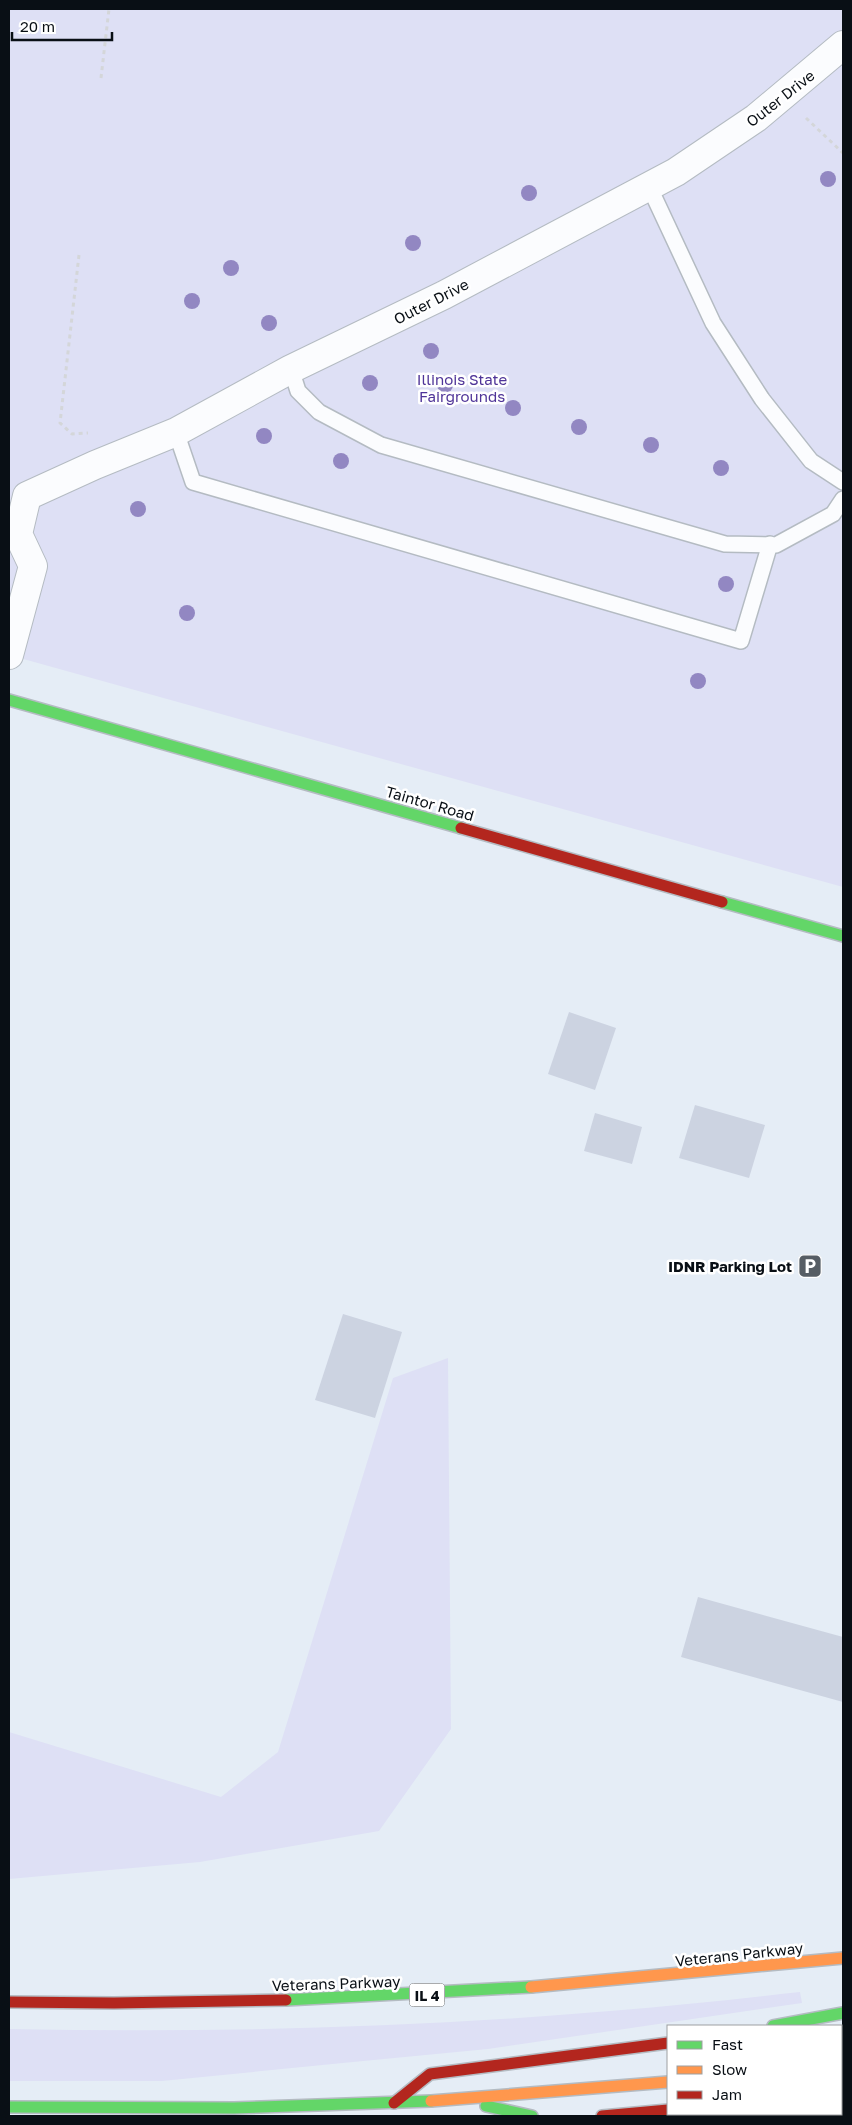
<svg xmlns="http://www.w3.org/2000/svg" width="852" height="2125" viewBox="0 0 852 2125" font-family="'Golos Text',sans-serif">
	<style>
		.green { fill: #dee0f5 }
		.building { fill: #ccd3e1 }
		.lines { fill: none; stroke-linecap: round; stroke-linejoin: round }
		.lane-casing { stroke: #b4bbc2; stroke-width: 18 }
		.street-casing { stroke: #b4bbc2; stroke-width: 30 }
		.fast-casing { stroke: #b4bbc2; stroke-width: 14 }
		.slow-casing { stroke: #b4bbc2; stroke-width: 14 }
		.jam-casing { stroke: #b4bbc2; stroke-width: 14 }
		.path { stroke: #d4d6d9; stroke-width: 3; stroke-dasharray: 4 4; stroke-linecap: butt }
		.lane { stroke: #fbfcfe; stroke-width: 15 }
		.street { stroke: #fbfcfe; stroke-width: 28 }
		.fast { stroke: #63d668; stroke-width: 11 }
		.slow { stroke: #ff974d; stroke-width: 11 }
		.jam { stroke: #b3261e; stroke-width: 11 }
		.tree { fill: #9287c2 }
		.labels { text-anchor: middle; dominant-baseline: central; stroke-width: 5; stroke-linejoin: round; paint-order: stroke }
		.shield { fill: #fff; stroke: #53575b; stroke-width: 1 }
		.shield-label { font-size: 14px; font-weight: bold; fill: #090f15 }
		.street-label { font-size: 15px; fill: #090f15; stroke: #fff }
		.park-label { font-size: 15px; fill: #4f3498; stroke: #fff }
		.poi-label { font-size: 15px; font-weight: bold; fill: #090f15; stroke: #fff; text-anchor: end }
	</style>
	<rect width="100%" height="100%" fill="#e5edf6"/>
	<g class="green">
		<polygon points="9,9 843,9 843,887 9,655"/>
		<polygon points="448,1358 451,1729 379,1831 200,1862 9,1879 9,1732 221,1797 278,1752 393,1378"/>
		<path d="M 800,1992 L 802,2003 L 488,2049 L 353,2062 L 162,2081 L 9,2081 L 9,2029 C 209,2033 410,2028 610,2011 C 674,2006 737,1999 800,1992 Z"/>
	</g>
	<g class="building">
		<polygon points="569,1012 616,1028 595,1090 548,1074"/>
		<polygon points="695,1105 765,1125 749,1178 679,1158"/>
		<polygon points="595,1113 642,1127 632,1164 584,1151"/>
		<polygon points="343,1314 402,1332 375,1418 315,1400"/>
		<polygon points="698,1597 843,1637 843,1702 681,1657"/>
	</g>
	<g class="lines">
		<g class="lane-casing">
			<g id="lane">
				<polyline points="649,186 713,323 762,399 811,461 843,482"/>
				<polyline points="291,369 298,391 319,412 381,445 725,544 776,545 833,514 843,499"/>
				<polyline points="176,432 193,482 741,641 770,544"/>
			</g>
		</g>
		<g class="street-casing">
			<polyline id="street" points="9,655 33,566 18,534 27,496 95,465 176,432 291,369 444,295 676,172 756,118 843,45"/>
		</g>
		<g class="fast-casing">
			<g id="fast">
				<polyline points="9,700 461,828"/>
				<polyline points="722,902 843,936"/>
				<polyline points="286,2000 531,1987"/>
				<polyline points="773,2026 843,2013"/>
				<polyline points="486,2106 532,2116"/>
				<polyline points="9,2107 234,2108 431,2101"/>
			</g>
		</g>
		<g class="slow-casing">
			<g id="slow">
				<polyline points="531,1987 843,1958"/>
				<polyline points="841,2063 843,2063"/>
				<polyline points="431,2101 668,2082"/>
			</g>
		</g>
		<g class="jam-casing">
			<g id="jam">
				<polyline points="461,828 722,902"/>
				<polyline points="9,2002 114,2003 286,2000"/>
				<polyline points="841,2091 843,2091"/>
				<polyline points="394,2103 430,2074 668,2043"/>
				<polyline points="602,2116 668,2110"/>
			</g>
		</g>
		<g class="path">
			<polyline points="101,78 109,9"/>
			<polyline points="806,118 843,153"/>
			<polyline points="79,255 60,423 72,434 88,433"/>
		</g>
		<use href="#lane" class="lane"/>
		<use href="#street" class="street"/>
		<use href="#fast" class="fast"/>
		<use href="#slow" class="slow"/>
		<use href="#jam" class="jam"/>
	</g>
	<g class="tree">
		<circle cx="828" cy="179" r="8"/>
		<circle cx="529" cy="193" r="8"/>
		<circle cx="413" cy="243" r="8"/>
		<circle cx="231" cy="268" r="8"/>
		<circle cx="192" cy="301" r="8"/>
		<circle cx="269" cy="323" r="8"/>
		<circle cx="431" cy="351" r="8"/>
		<circle cx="370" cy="383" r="8"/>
		<circle cx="445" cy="385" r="8"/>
		<circle cx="513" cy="408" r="8"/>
		<circle cx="579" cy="427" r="8"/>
		<circle cx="264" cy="436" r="8"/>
		<circle cx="651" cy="445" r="8"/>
		<circle cx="341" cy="461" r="8"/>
		<circle cx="721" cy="468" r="8"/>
		<circle cx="138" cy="509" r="8"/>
		<circle cx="726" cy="584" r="8"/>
		<circle cx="187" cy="613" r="8"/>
		<circle cx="698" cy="681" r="8"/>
	</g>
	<defs>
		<g id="parking-square" transform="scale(1.25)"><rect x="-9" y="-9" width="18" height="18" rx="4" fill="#565d64" stroke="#fff"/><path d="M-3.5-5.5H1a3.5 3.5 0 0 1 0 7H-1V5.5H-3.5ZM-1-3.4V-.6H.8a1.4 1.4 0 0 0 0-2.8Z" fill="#fff"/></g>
	</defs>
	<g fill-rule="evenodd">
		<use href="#parking-square" x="810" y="1266"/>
	</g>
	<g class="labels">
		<rect class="shield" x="409.5" y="1983.5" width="35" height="23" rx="4"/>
		<g class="shield-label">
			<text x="427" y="1995">IL 4</text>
		</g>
		<g class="street-label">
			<text transform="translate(780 98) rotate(-38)">Outer Drive</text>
			<text transform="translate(431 301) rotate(-27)">Outer Drive</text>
			<text transform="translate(430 803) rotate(16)">Taintor Road</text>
			<text transform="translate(739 1954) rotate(-6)">Veterans Parkway</text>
			<text transform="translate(336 1983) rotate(-2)">Veterans Parkway</text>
		</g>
		<g class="park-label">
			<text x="462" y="379">Illinois State<tspan x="462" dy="17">Fairgrounds</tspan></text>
		</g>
		<g class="poi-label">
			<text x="792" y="1266">IDNR Parking Lot</text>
		</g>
	</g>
	<rect width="852" height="2125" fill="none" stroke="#090f15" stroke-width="20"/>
	<rect x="667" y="2025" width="175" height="90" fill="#ffffff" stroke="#9d9fa1"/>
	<rect x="677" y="2041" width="25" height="8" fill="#63d668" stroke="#9d9fa1"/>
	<text x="712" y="2050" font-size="15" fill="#090f15">Fast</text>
	<rect x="677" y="2066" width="25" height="8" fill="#ff974d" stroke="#9d9fa1"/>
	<text x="712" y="2075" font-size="15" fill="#090f15">Slow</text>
	<rect x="677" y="2091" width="25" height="8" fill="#b3261e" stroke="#9d9fa1"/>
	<text x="712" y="2100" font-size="15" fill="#090f15">Jam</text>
	<path d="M12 32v8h100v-8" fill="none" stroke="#090f15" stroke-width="2.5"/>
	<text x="20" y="32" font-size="15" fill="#090f15" stroke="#ffffff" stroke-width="4" paint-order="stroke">20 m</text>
</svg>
